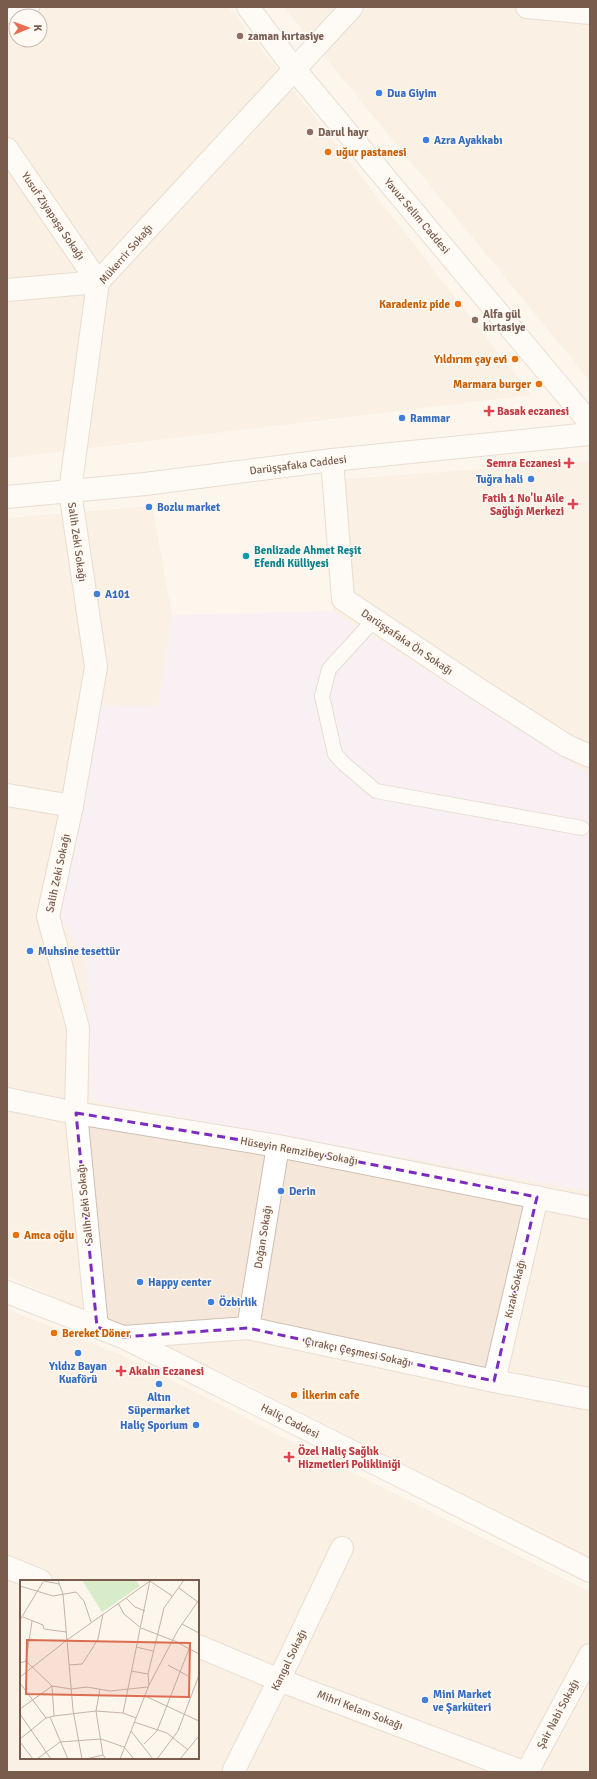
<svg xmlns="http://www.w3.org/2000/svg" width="597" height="1779" viewBox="0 0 597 1779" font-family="Signika,sans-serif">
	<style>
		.residential { fill: #f5e8da; fill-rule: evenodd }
		.education { fill: #f3e8fa }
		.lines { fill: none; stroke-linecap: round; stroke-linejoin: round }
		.service-casing { stroke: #d1beb0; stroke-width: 16 }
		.minor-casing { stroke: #d1beb0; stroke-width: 24 }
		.tertiary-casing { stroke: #d1beb0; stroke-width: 24 }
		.secondary-casing { stroke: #d6c0b0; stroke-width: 24 }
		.service { stroke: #fff; stroke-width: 14 }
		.minor { stroke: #fff; stroke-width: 22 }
		.tertiary { stroke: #fff; stroke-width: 22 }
		.secondary { stroke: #fff; stroke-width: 22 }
		.marked { fill: none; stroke: #7b2cbf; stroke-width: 3; stroke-dasharray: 8 5; stroke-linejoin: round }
		.education-dot { fill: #8d6e63; stroke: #fffaf3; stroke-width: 1.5 }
		.shop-dot { fill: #3f7fe0; stroke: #fffaf3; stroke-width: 1.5 }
		.food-dot { fill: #e8710a; stroke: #fffaf3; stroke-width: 1.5 }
		.health-dot { fill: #e0444e; stroke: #fffaf3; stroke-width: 1.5 }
		.culture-dot { fill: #0f9aa8; stroke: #fffaf3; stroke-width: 1.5 }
		.labels { text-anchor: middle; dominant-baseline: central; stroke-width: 3; stroke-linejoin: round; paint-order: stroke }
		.education-label { font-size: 11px; font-weight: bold; fill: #785e54; stroke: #fffaf3; text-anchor: start }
		.shop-label { font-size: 11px; font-weight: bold; fill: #366cbe; stroke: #fffaf3; text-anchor: start }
		.food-label { font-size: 11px; font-weight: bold; fill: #c56008; stroke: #fffaf3; text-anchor: start }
		.street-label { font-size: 11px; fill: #7a5c4d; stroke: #fffaf3 }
		.health-label { font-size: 11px; font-weight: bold; fill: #be3a42; stroke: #fffaf3; text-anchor: start }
		.culture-label { font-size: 11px; font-weight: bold; fill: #0d838f; stroke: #fffaf3; text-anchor: start }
		.inset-road { fill: none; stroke: #c5b3a7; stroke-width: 1 }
		.view { fill: #dc6d51; fill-opacity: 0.15; stroke: #dc6d51; stroke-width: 2 }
		.inset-edge { fill: none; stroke: #7a5c4d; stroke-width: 2 }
	</style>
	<rect width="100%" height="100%" fill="#fdf6ec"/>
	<g class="residential">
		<path d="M 7,7 L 229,7 L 531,395 L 7,458 ZM 16,16 L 40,16 L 40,40 L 16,40 Z"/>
		<polygon points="284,7 590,7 590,381"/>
		<polygon points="590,461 590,775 333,611 322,481"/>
		<polygon points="152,506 172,615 158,706 61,916 87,966 92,1101 590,1191 590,1560 239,1380 7,1276 7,518"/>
		<path d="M 7,1309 L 121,1355 L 590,1592 L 590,1772 L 7,1772 ZM 21,1581 L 198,1581 L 198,1758 L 21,1758 Z"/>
	</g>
	<polygon class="education" points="333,611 590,775 590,1191 92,1101 87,966 61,916 100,705 158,706 172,615"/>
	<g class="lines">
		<g class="service-casing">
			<polyline id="service" points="374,620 329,669 322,696 335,754 343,763 376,791 582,828"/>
		</g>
		<g class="minor-casing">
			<g id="minor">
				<polyline points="527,7 590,13"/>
				<polyline points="17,16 28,7"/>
				<polyline points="7,149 98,282"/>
				<polyline points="7,290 98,282"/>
				<polyline points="332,460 343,599 472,685 567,746 590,756"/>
				<polyline points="7,795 72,806"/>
				<polyline points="7,1099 76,1113 278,1146 590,1208"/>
				<polyline points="97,1327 76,1113 78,1028 48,916 72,806 96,667 70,491 98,282 352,7"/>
				<polyline points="248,1328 278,1146"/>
				<polyline points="123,1337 248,1328 494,1381 590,1399"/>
				<polyline points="494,1381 537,1197"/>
				<polyline points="7,1567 41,1581"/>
				<polyline points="198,1646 279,1680 523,1772"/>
				<polyline points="234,1770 279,1680 342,1548"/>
				<polyline points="527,1772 590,1655"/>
			</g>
		</g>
		<g class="tertiary-casing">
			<polyline id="tertiary" points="7,497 145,484 332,460 590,434"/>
		</g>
		<g class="secondary-casing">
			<g id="secondary">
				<polyline points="248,7 295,70 590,423"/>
				<polyline points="7,1292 123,1337 590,1571"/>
			</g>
		</g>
		<use href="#service" class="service"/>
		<use href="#minor" class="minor"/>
		<use href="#tertiary" class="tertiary"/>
		<use href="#secondary" class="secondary"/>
	</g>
	<path d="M0 0H597V1779H0ZM 76,1113 L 278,1146 L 537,1197 L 494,1381 L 248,1328 L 123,1337 L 97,1327 Z" fill="#fdf6ec" fill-opacity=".55" fill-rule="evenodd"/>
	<path class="marked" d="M 76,1113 L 278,1146 L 537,1197 L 494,1381 L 248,1328 L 123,1337 L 97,1327 Z"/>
	<g class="education-dot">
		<circle cx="240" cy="36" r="4"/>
		<circle cx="310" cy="132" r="4"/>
		<circle cx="475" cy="320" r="4"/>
	</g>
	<g class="shop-dot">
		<circle cx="379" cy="93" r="4"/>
		<circle cx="426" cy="140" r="4"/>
		<circle cx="402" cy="418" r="4"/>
		<circle cx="531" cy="479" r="4"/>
		<circle cx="149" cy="507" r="4"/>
		<circle cx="97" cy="594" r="4"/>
		<circle cx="30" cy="951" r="4"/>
		<circle cx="281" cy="1191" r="4"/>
		<circle cx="140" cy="1282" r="4"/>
		<circle cx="211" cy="1302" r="4"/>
		<circle cx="78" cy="1353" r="4"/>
		<circle cx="159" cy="1384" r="4"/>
		<circle cx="196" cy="1425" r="4"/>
		<circle cx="425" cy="1700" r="4"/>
	</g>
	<g class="food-dot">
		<circle cx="328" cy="152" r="4"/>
		<circle cx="458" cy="304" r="4"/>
		<circle cx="515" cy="359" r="4"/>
		<circle cx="539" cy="384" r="4"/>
		<circle cx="16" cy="1235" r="4"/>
		<circle cx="54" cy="1333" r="4"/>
		<circle cx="294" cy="1395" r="4"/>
	</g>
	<g class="health-dot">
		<path d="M487 405h4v4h4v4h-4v4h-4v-4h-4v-4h4z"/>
		<path d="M567 457h4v4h4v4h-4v4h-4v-4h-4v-4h4z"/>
		<path d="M571 498h4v4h4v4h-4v4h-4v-4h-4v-4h4z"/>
		<path d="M119 1365h4v4h4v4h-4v4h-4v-4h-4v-4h4z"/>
		<path d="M287 1451h4v4h4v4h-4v4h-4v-4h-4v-4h4z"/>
	</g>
	<circle class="culture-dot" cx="246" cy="556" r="4"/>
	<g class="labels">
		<g class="education-label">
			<text x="248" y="36">zaman kırtasiye</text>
			<text x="318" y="132">Darul hayr</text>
			<text x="483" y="314">Alfa gül<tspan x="483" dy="13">kırtasiye</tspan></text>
		</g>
		<g class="shop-label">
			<text x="387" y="93">Dua Giyim</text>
			<text x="434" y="140">Azra Ayakkabı</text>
			<text x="410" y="418">Rammar</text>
			<text x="523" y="479" text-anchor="end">Tuğra hali</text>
			<text x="157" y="507">Bozlu market</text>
			<text x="105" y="594">A101</text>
			<text x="38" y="951">Muhsine tesettür</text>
			<text x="289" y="1191">Derin</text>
			<text x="148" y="1282">Happy center</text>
			<text x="219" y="1302">Özbirlik</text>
			<text x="78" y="1366" text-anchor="middle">Yıldız Bayan<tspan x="78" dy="13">Kuaförü</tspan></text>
			<text x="159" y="1397" text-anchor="middle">Altın<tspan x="159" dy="13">Süpermarket</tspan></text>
			<text x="188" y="1425" text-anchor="end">Haliç Sporium</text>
			<text x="433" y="1694">Mini Market<tspan x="433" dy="13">ve Şarküteri</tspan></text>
		</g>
		<g class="food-label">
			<text x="336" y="152">uğur pastanesi</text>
			<text x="450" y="304" text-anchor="end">Karadeniz pide</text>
			<text x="507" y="359" text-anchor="end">Yıldırım çay evi</text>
			<text x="531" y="384" text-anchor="end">Marmara burger</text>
			<text x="24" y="1235">Amca oğlu</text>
			<text x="62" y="1333">Bereket Döner</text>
			<text x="302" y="1395">İlkerim cafe</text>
		</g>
		<g class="street-label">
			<text transform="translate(53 216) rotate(56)">Yusuf Ziyapaşa Sokağı</text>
			<text transform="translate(417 216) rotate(50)">Yavuz Selim Caddesi</text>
			<text transform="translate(126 254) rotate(-49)">Mükerrir Sokağı</text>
			<text transform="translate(298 465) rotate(-7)">Darüşşafaka Caddesi</text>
			<text transform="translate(77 542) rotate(82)">Salih Zeki Sokağı</text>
			<text transform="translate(407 642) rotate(34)">Darüşşafaka Ön Sokağı</text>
			<text transform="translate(58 873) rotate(-78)">Salih Zeki Sokağı</text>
			<text transform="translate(299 1151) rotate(10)">Hüseyin Remzibey Sokağı</text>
			<text transform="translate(85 1204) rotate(-96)">Salih Zeki Sokağı</text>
			<text transform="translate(263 1237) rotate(-81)">Doğan Sokağı</text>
			<text transform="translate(515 1289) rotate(-77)">Kızak Sokağı</text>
			<text transform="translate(358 1352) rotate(12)">Çırakçı Çeşmesi Sokağı</text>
			<text transform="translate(290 1421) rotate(27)">Haliç Caddesi</text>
			<text transform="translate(289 1660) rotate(-64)">Kangal Sokağı</text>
			<text transform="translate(360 1710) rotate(21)">Mihri Kelam Sokağı</text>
			<text transform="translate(558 1714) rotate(-62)">Şair Nabi Sokağı</text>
		</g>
		<g class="health-label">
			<text x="497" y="411">Basak eczanesi</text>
			<text x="561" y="463" text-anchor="end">Semra Eczanesi</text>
			<text x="564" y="498" text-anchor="end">Fatih 1 No'lu Aile<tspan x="564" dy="13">Sağlığı Merkezi</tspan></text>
			<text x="129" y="1371">Akalın Eczanesi</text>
			<text x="298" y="1451">Özel Haliç Sağlık<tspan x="298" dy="13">Hizmetleri Polikliniği</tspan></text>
		</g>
		<g class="culture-label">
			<text x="254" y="550">Benlizade Ahmet Reşit<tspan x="254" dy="13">Efendi Külliyesi</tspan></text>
		</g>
	</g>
	<g transform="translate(20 1580)">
		<rect width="179" height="179" fill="#fdf6ec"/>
		<path d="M 62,0 L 116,0 L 120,6 L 82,32 Z" fill="#d8ecc9"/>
		<path class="inset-road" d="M 19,0 L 39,4M 38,0 L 43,14 L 53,130 L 62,179M 130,1 L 152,16M 0,6 L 33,16 L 56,12 L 64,21 L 71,42M 159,8 L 178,22M 106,18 L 115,27 L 125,31M 98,23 L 104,34 L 121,48 L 152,60M 3,37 L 23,45 L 24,49 L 46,52M 0,40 L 23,2M 162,44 L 179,53M 47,60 L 130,1M 153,60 L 179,74M 116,67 L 133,71M 6,81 L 32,106 L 51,109 L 67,107 L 90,111 L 128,107M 0,83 L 6,81 L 12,41M 49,85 L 62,84 L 70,72 L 78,59 L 83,34M 148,85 L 168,96M 111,91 L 128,94M 0,97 L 47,60M 0,103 L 26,138M 129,105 L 128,94 L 144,28 L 164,0M 32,106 L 34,136M 80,109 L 76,131 L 83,175 L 86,179M 125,116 L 179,141M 0,129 L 32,106M 103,133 L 130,0M 0,134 L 31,179M 30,137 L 48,179M 114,142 L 147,153 L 168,170M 111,151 L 133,179M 0,159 L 26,138 L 34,136 L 76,131 L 103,133 L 116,138M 0,162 L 13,179M 124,164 L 137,151 L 169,69M 17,179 L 40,162 L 81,159 L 104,167 L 114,179M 66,179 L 83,175M 100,179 L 129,105 L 158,50 L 179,20M 137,179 L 158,151 L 179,95M 160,179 L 179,156"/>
		<path class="view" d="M 7,60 L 170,63 L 169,117 L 6,114 Z"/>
		<rect width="179" height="179" class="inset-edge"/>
	</g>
	<rect width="597" height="1779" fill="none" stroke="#7a5c4d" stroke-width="16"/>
	<g transform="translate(28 28) rotate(89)"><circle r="19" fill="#fffaf3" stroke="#cabbb1"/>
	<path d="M0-3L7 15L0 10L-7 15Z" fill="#e76f51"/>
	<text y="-6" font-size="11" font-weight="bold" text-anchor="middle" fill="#7a5c4d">K</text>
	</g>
</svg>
